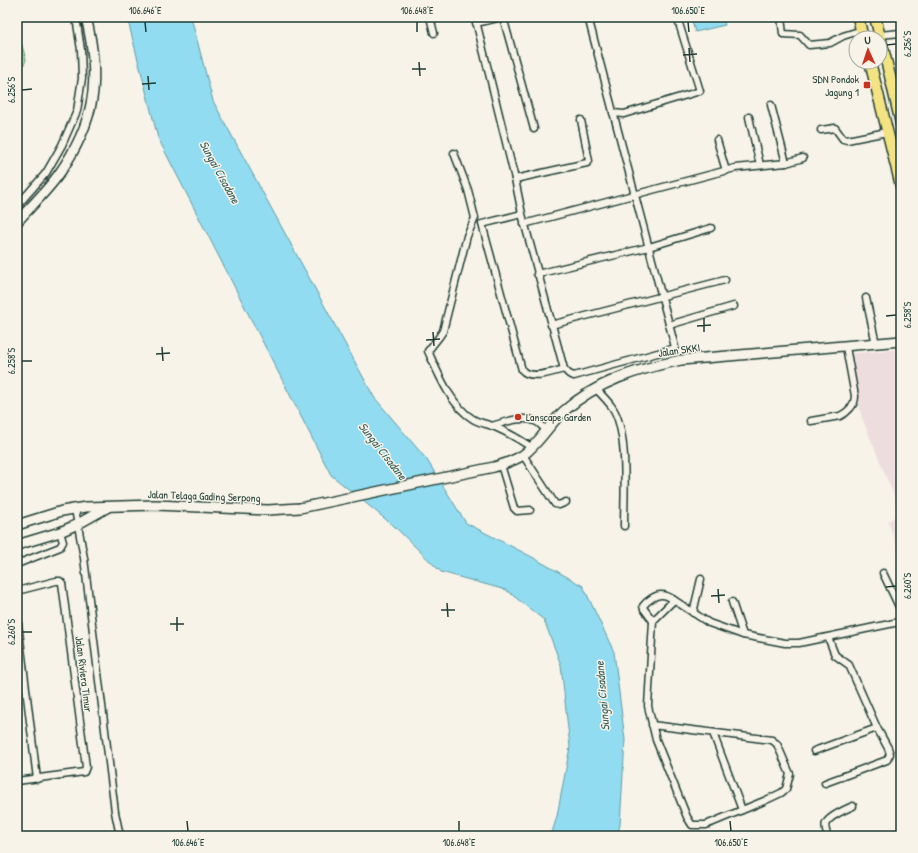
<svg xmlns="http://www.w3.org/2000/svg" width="918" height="853" viewBox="0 0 918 853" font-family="'Patrick Hand',sans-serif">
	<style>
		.built { fill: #eedddf }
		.green { fill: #a9e1a5; stroke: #648f6c }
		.water { fill: #91dcf1; stroke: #639ca5 }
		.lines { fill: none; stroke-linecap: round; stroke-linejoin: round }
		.street-casing { stroke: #1f3d34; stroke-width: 9 }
		.secondary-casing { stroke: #1f3d34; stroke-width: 12 }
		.primary-casing { stroke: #1f3d34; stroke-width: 13 }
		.street { stroke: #f7f3e8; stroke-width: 6 }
		.secondary { stroke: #f7f3e8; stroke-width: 9 }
		.primary { stroke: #f4e382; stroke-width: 10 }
		.ticks { fill: none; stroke: #1f3d34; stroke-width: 1.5 }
		.poi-dot { fill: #c8321e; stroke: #f7f3e8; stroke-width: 1.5 }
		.labels { text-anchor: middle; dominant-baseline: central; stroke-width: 3; stroke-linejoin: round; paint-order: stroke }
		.poi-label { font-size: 11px; fill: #1f3d34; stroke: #f7f3e8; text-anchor: end }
		.street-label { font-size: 11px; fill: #1f3d34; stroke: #f7f3e8 }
		.water-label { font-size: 12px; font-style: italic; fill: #365d5a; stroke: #f7f3e8 }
		.neatline { fill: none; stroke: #1f3d34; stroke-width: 1.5 }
		.ticks-label { font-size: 10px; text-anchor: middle; fill: #1f3d34 }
	</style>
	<rect width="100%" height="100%" fill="#f7f3e8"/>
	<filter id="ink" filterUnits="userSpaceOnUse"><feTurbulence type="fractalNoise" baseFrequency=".025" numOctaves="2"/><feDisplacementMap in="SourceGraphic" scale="8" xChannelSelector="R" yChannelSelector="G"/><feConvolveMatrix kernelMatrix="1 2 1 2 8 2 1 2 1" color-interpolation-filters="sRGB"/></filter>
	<g filter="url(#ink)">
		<polygon class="built" points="901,349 901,559 888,521 900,514 895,498 862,418 847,354"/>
		<polygon class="green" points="17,27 26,60 17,80"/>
		<g class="water">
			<polygon points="127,17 191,17 213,101 374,397 427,460 466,523 532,557 583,586 614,652 625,740 620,825 617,836 551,836 557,816 570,747 561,665 544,620 506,590 441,572 394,526 331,475 158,138"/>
			<polygon points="691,17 723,17 725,25 695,32"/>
		</g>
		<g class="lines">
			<g class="street-casing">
				<g id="street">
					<polyline points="430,17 434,33"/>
					<path d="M 475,17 L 515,179 L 522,214 L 564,369 C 553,372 530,380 522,370 L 482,224 L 522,214"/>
					<polyline points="503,17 534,129"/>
					<polyline points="781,17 783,34 800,35 809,45 830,43 843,36 862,30"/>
					<polyline points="476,23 502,17"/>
					<polyline points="879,35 901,33"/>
					<polyline points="771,105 786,163"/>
					<polyline points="613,113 624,114 700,91 677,17"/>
					<polyline points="749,117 760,165"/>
					<polyline points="821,130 835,128 843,139 847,140 887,132"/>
					<polyline points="717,140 726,171"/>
					<path d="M 454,153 L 468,190 L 475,218 L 467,236 L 443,331 L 439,337 L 428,351 C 438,373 451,406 473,419 C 479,423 487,424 493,426 C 507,432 519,439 531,447"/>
					<polyline points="515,179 587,163 589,161 581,120"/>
					<polyline points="17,206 46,173 62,145 77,111 82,78 81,50 76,17"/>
					<polyline points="524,224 735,168 786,163 803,158"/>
					<polyline points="537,274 649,247 711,228"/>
					<polyline points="866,298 876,344"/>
					<polyline points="551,325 725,280"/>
					<polyline points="669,325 734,306"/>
					<polyline points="564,369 569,374 574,376 672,349 675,347 588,17"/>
					<path d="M 595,388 C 601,394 607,400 612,407 C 629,431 624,496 624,526"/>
					<path d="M 811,421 L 840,416 C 848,412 855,405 855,396 L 846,347"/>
					<path d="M 492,426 C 505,422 523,415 537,422 C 540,424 543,427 546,430"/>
					<polyline points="523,455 555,504 559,505 566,502"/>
					<polyline points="501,465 514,508 517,511 530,510"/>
					<polyline points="75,509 84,558 115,812 120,836"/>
					<polyline points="17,564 60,547 63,542 60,532"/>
					<polyline points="883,573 901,611"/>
					<polyline points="17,591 56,581 60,581 62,583 86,767 84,772 17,781"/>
					<polyline points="732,602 743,635"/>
					<polyline points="693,613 701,579"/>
					<polyline points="17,615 37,779"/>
					<path d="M 653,621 L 644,609 L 643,606 C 647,601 656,594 662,595 C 666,595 671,598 674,600"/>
					<polyline points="652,725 772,740 777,744 790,774 786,789 781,793 764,801 706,825 692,825 687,817 656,740 648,706 653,621 674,600 709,623 743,635 785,643 799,643 899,622 901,620"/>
					<polyline points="713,733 742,810"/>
					<polyline points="814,751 877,728"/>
					<polyline points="825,783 887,760 890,754 888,748 877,728 849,665 835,655 828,637"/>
					<path d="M 827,836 C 827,833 824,826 826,823 C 830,816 846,809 853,806"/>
				</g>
			</g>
			<g class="secondary-casing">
				<g id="secondary">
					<path d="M 17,222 C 31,206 47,191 59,174 C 96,121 101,79 86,17"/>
					<path d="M 17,525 L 62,511 L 86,507 L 156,505 L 268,510 L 300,508 L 494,467 C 504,464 514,461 523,455 C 539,444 549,424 564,411 C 598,381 638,369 681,360 L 901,341"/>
					<polyline points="17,545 60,532 78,524 108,507"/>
				</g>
			</g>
			<g class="primary-casing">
				<g id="primary">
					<polyline points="858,17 863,38"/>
					<polyline points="875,17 890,76 901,124"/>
					<polyline points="870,62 901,186"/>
				</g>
			</g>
			<use href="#street" class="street"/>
			<use href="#secondary" class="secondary"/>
			<use href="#primary" class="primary"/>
		</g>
	</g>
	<path class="ticks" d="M 145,22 L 146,32M 417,22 L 417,32M 688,22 L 689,32M 886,45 L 896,44M 689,48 L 690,62M 683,55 L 697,54M 419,62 L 420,76M 412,69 L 426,69M 148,76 L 149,90M 142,84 L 156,83M 22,90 L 32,89M 886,316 L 896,315M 704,318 L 704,332M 697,326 L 711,325M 433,332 L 434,346M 426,340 L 440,339M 162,347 L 163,361M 156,354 L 170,353M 22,361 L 32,361M 886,587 L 896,586M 718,589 L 719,603M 711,596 L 725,595M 447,603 L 448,617M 441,610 L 455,610M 177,617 L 177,631M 170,624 L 184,624M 22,632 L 32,632M 187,821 L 188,831M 459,821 L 459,831M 730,821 L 731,831"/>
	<g class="poi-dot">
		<rect x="863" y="81" width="8" height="8" rx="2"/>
		<circle cx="518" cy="417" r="4"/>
	</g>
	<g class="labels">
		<g class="poi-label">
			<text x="859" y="79">SDN Pondok<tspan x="859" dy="13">Jagung 1</tspan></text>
			<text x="526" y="417" text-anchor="start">Lanscape Garden</text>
		</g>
		<g class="street-label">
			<text transform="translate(679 350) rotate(-8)">Jalan SKKI</text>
			<text transform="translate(204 496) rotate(2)">Jalan Telaga Gading Serpong</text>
			<text transform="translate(84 674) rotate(83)">Jalan Riviera Timur</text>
		</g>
		<g class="water-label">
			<text transform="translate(220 172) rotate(61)">Sungai Cisadane</text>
			<text transform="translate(383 451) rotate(52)">Sungai Cisadane</text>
			<text transform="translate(602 696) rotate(-95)">Sungai Cisadane</text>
		</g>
	</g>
	<rect width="918" height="853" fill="none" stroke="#f7f3e8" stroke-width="44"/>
	<g transform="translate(868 50) rotate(357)"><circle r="19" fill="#f7f3e8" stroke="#a1aaa0"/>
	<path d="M0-3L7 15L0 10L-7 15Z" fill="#c8321e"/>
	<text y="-6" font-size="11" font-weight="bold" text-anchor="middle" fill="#1f3d34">U</text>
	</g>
	<rect x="22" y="22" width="874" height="809" class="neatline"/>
	<g class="ticks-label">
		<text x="145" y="14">106.646°E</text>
		<text x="417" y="14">106.648°E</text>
		<text x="688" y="14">106.650°E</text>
		<text transform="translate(907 44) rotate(-90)" y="4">6.256°S</text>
		<text transform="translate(11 90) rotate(-90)" y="4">6.256°S</text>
		<text transform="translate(907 315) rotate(-90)" y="4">6.258°S</text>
		<text transform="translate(11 361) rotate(-90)" y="4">6.258°S</text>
		<text transform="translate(907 586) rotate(-90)" y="4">6.260°S</text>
		<text transform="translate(11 632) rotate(-90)" y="4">6.260°S</text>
		<text x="188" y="846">106.646°E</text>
		<text x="459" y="846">106.648°E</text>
		<text x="731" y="846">106.650°E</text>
	</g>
</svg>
